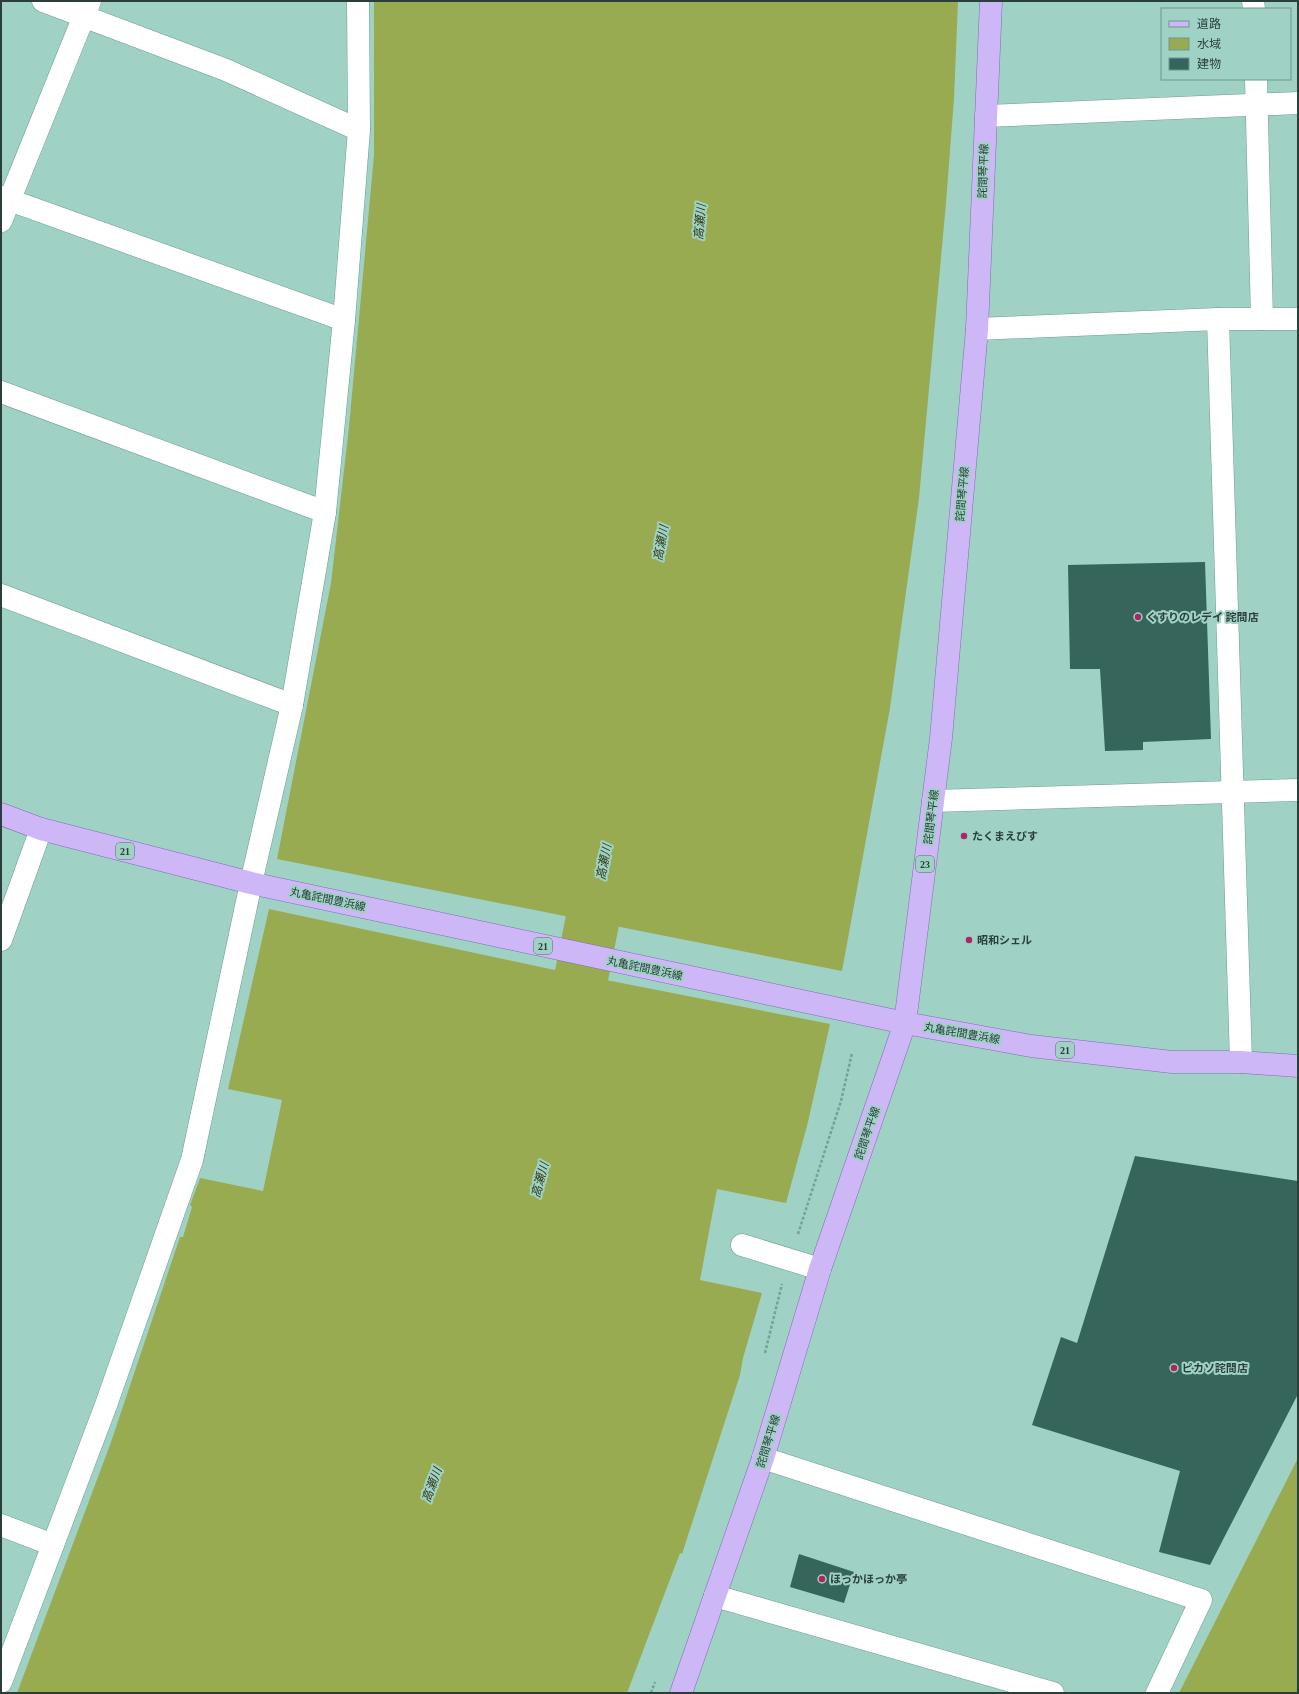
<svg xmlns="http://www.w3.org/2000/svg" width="1299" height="1694" viewBox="0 0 1299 1694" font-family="'Times New Roman','Noto Sans JP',serif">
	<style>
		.water { fill: #99ab51 }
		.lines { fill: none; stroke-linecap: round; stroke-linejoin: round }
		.river { stroke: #99ab51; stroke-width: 54 }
		.building { fill: #35655b }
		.minor-casing { stroke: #6d9d92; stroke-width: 23 }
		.tertiary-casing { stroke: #6d9d92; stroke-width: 23 }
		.primary-casing { stroke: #7f6eb1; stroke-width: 23 }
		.path { stroke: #78a097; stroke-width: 2.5; stroke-dasharray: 3 2; stroke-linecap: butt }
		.minor { stroke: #fff; stroke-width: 22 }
		.tertiary { stroke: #fff; stroke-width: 22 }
		.primary { stroke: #ceb7f7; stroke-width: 22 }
		.poi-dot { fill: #af2463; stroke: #9fd1c5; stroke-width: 1.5 }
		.labels { text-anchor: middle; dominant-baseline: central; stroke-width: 4; stroke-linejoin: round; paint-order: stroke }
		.shield { fill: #9fd1c5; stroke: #4d6b64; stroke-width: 1 }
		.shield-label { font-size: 10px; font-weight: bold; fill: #2a3f3a }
		.street-label { font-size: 11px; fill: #2a3f3a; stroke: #9fd1c5 }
		.poi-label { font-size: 11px; font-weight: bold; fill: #2a3f3a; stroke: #9fd1c5; text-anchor: start }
		.water-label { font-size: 12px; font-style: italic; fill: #323913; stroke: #9fd1c5 }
	</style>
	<rect width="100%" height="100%" fill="#9fd1c5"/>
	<g class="water">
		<polygon points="374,1 958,1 954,98 946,203 919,498 890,708 842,971 277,859 331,583 349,427 374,155"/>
		<polygon points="269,909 550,969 830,1024 808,1122 786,1203 717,1189 700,1280 762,1293 743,1358 740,1375 682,1554 680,1553 627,1693 17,1693 110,1445 180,1237 183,1237 192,1207 190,1205 200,1178 263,1191 282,1100 228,1089"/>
		<polygon points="1298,1458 1298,1693 1179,1693"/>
	</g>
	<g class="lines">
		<polyline class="river" points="567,1049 607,847"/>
	</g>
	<g class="building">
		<polygon points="1205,562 1211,739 1143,742 1143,750 1105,751 1100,669 1070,669 1068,565"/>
		<polygon points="1135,1156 1298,1181 1298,1394 1210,1565 1159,1552 1180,1471 1032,1425 1061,1337 1077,1343"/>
		<polygon points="799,1554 854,1572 844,1603 790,1587"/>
	</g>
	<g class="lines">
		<g class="minor-casing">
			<g id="minor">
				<polyline points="43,1 226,70 359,130"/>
				<polyline points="1253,1 1254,9"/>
				<polyline points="1256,79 1262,319"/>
				<polyline points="986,116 1298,103"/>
				<polyline points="1,197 344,320"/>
				<polyline points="1,221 90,1"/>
				<polyline points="1218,319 1241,1062"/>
				<polyline points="977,329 1218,319 1298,319"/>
				<polyline points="1,392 325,512"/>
				<polyline points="1,595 292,705"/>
				<polyline points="933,801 1298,790"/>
				<polyline points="1,940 41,829"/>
				<polyline points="763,1458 1201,1600 1157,1693"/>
				<polyline points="1,1525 53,1545"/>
				<polyline points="715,1596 1053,1693"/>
				<polyline points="1,1682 106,1405 192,1160 251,883 292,705 325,512 344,320 359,130 358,1"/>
			</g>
		</g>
		<g class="tertiary-casing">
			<polyline id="tertiary" points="742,1245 820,1269"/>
		</g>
		<g class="primary-casing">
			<g id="primary">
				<polyline points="1,814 41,829 251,883 905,1023 1031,1046 1172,1062 1241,1062 1298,1066"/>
				<polyline points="681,1693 763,1458 820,1269 905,1023 941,738 977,329 991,1"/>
			</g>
		</g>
		<g class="path">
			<polyline points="798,1234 841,1101 852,1053"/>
			<polyline points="765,1353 782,1284"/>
			<polyline points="651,1693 655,1682"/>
		</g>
		<use href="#minor" class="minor"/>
		<use href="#tertiary" class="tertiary"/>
		<use href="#primary" class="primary"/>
	</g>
	<g class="poi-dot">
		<circle cx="1138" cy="617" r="4"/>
		<circle cx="964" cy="836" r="4"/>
		<circle cx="969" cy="940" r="4"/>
		<circle cx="1174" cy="1368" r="4"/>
		<circle cx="822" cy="1579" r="4"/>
	</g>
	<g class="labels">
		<g class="shield">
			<rect x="116" y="843" width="18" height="16" rx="3"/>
			<rect x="916" y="856" width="18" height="16" rx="3"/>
			<rect x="534" y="938" width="18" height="16" rx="3"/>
			<rect x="1056" y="1042" width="18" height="16" rx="3"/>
		</g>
		<g class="shield-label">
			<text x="125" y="851">21</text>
			<text x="925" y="864">23</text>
			<text x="543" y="946">21</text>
			<text x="1065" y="1050">21</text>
		</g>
		<g class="street-label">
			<text transform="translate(983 171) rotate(-88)">詫間琴平線</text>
			<text transform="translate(962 494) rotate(-85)">詫間琴平線</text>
			<text transform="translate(931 817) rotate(-83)">詫間琴平線</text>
			<text transform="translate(328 899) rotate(12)">丸亀詫間豊浜線</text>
			<text transform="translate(645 968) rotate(12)">丸亀詫間豊浜線</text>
			<text transform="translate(962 1033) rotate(10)">丸亀詫間豊浜線</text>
			<text transform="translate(867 1133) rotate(-71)">詫間琴平線</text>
			<text transform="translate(768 1441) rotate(-73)">詫間琴平線</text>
		</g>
		<g class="poi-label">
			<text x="1146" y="617">くすりのレデイ 詫間店</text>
			<text x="972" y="836">たくまえびす</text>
			<text x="977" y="940">昭和シェル</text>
			<text x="1182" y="1368">ピカソ詫間店</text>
			<text x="830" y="1579">ほっかほっか亭</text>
		</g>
		<g class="water-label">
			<text transform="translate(700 222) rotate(-85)">高瀬川</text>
			<text transform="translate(661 543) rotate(-80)">高瀬川</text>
			<text transform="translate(604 862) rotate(-79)">高瀬川</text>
			<text transform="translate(540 1180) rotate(-75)">高瀬川</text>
			<text transform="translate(432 1485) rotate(-70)">高瀬川</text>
		</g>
	</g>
	<rect width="1299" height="1694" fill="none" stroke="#2a3f3a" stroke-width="4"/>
	<rect x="1161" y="8" width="130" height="72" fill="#9fd1c5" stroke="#70978d"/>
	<rect x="1169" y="21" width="20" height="6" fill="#ceb7f7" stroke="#70978d"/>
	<text x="1197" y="28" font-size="12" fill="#2a3f3a">道路</text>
	<rect x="1169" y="38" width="20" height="12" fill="#99ab51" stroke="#70978d"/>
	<text x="1197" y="48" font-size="12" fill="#2a3f3a">水域</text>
	<rect x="1169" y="58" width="20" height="12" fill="#35655b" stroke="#70978d"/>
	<text x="1197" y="68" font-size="12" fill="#2a3f3a">建物</text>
</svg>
